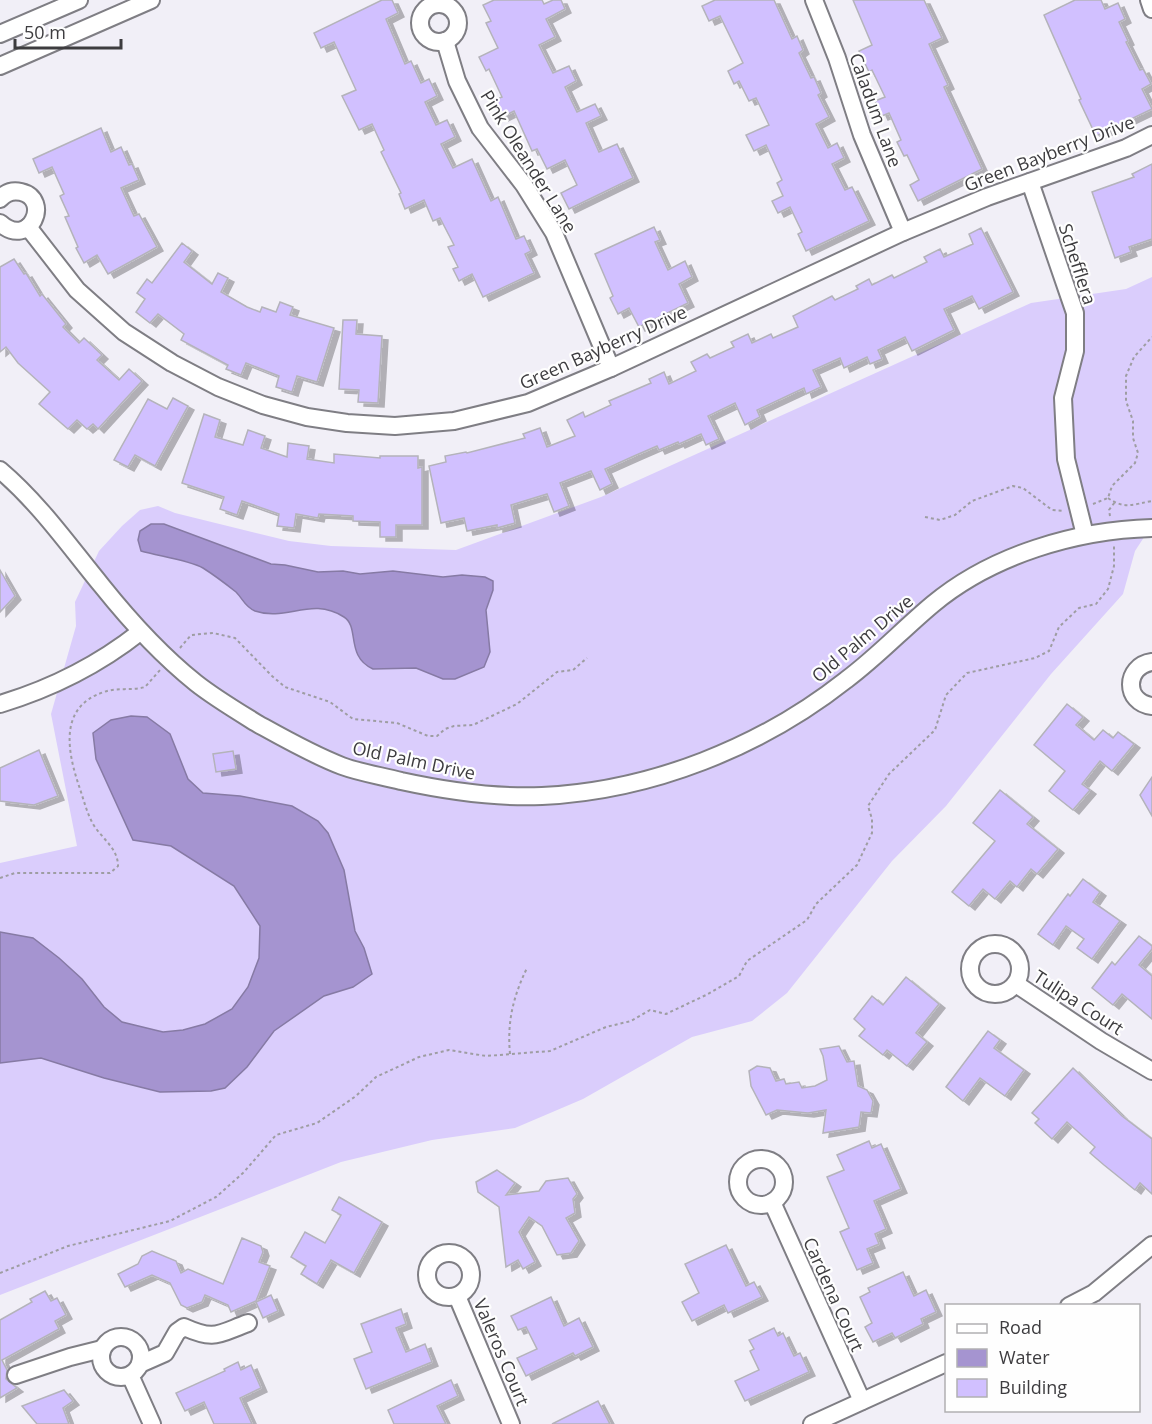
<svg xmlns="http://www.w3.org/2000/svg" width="1152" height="1424" viewBox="0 0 1152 1424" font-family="'Open Sans',sans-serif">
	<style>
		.grass { fill: #dacdfc }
		.water { fill: #a594d0; stroke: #867aa4; stroke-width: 1.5 }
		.building { fill: #d1c0ff; stroke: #b4b3ba; stroke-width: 1.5; filter: url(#shadow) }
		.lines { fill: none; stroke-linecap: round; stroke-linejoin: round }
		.minor-casing { stroke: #7f7e84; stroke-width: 20 }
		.path { stroke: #9e9da2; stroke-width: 2; stroke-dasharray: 3 3; stroke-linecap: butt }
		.minor { stroke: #fff; stroke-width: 16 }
		.labels { text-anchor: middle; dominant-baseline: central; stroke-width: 4.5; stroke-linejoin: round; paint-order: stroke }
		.street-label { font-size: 18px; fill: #3d3c3f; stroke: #fefefe }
	</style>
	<defs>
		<filter id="shadow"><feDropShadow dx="6" dy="4" stdDeviation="0" flood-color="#0004"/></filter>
	</defs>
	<rect width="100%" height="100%" fill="#f1eff7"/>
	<polygon class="grass" points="1152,277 1152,525 1135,551 1123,594 1051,674 946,806 892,861 787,993 752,1021 692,1037 583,1099 515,1128 432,1140 341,1162 0,1295 0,863 77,846 51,714 76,626 75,602 99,551 122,526 140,510 158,506 175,513 289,541 331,546 456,550 601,497 1031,303 1126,289"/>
	<g class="water">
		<path d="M 151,524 L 164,524 L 271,564 L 285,565 L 318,572 L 343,571 L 360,574 L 393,571 L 443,577 L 462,575 L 485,577 L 493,581 L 493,590 L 486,610 L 490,652 L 484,667 L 455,679 L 443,679 L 416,668 L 373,669 C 345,656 360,627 344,617 C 311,596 287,622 255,611 C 245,607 243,599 236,592 C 226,584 214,575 203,568 C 189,560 158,556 141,551 L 138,540 L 140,531 Z"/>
		<polygon points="131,716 147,717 170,734 188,779 203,793 240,796 292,806 318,821 328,833 344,870 355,931 364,948 372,974 353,987 324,996 274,1031 247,1067 225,1088 211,1091 160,1092 104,1078 41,1058 0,1063 0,932 33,938 59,958 82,979 104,1007 122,1022 163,1032 183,1030 205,1024 232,1009 248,987 259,958 260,926 234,886 171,846 133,840 96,759 93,733 111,720"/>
	</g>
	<g class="building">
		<polygon points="382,0 392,0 398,13 386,19 405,64 411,61 421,83 429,79 437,96 425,102 436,125 447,120 455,137 441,144 453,168 472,159 491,201 498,197 516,239 524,236 531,251 525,254 534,273 483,297 472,274 459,281 453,269 458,267 448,247 454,245 440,218 433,221 424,200 405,209 399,194 401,193 381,152 384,150 372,124 359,130 342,96 356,90 334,42 321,48 314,33"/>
		<polygon points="494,0 542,0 544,4 553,0 561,0 565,9 546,19 555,37 539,45 553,73 569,66 576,81 565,87 577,112 595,104 601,116 586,123 599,152 617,144 633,178 569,209 561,193 577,185 565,160 547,169 537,149 532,151 514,111 502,117 494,100 502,97 489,69 486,71 479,57 498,48 486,23 491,21 483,5"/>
		<polygon points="715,0 774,0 792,39 797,36 803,50 799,53 811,78 814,77 821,93 818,95 829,117 816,124 828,148 837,143 844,158 832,164 845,190 852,187 869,221 806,251 798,234 802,232 790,207 778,213 772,201 783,196 777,183 782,180 766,145 754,151 746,135 769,125 756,98 749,101 739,81 734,84 728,71 743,63 720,16 709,21 702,6"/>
		<polygon points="853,0 924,0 942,38 929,44 948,85 944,87 982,169 918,201 910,185 919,180 907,155 904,156 897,142 901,140 889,113 882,116 875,101 885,97 872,70 869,72 859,51 872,45"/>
		<polygon points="1075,0 1101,0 1105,9 1118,3 1125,19 1119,22 1128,41 1126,42 1140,70 1143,69 1151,84 1142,89 1152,109 1096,136 1079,100 1081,99 1044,15"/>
		<polygon points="101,128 111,152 121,147 129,165 132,164 139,180 121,188 134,216 139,214 157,247 108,274 97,255 84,263 76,248 78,247 65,217 69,216 60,196 64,194 52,167 39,173 33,159"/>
		<polygon points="1152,164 1152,239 1129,247 1131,252 1115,258 1092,192 1134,177 1132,174"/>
		<polygon points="654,227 660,240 655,242 668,270 685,261 692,277 679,284 688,303 639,327 629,308 618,314 610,298 613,296 595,254"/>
		<polygon points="981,228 1013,292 979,309 972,296 944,309 954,330 912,351 905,337 878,350 882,359 870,364 867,357 844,368 840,358 813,370 821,387 806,394 804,388 757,410 760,417 745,425 735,403 708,416 719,439 706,445 701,434 679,444 678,442 659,450 657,446 634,456 605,469 612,484 600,490 591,471 560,483 569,506 554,512 547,494 511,505 515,523 497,528 497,525 467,531 464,518 441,523 429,466 446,462 445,456 466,452 467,453 525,438 523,434 540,428 547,447 575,436 567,420 583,412 585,417 611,405 609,401 651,383 649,379 664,372 669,384 696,371 691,362 707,354 710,358 734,347 731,342 748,334 752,343 771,334 773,338 798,327 793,316 832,296 835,300 858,289 856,286 869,279 872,285 892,275 894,278 927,262 924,257 940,249 944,257 973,244 969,234"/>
		<polygon points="182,243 192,251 184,262 212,284 218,273 228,278 221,292 247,307 260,312 262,307 276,312 280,302 293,307 290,315 334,328 317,382 297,376 292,392 276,387 279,376 246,363 241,375 226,369 228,365 181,340 184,334 158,314 150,323 136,312 145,299 137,293 147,279 152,283"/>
		<polygon points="14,259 24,274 26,273 40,296 42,294 66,324 63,327 79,343 84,338 102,355 97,360 119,380 129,369 142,381 98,429 93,424 87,429 77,420 68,429 39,404 50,392 18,363 6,347 0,352 0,267"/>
		<polygon points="343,320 357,320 356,334 382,336 378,403 358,402 359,390 339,389"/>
		<polygon points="173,398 188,406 155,466 135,455 128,467 114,460 148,399 167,409"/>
		<polygon points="204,414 220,420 215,437 243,445 248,430 265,436 261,448 287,457 288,443 309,446 307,459 334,463 334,454 380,458 380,456 418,456 418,468 422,467 422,525 396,525 396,537 380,537 380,522 353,521 353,516 319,514 318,518 296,514 294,528 277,526 279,514 242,501 237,515 220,509 224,497 182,483"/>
		<polygon points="0,570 15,596 0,612"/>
		<polygon points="1067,704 1083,717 1076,725 1094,740 1103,730 1113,738 1118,732 1134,744 1112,771 1100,761 1082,784 1090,790 1073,810 1049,791 1065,771 1034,745"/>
		<polygon points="39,750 58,796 34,805 0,801 0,768"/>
		<polygon points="233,751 236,769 216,772 213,754"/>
		<polygon points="1152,777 1152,816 1140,795"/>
		<polygon points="1000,790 1033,817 1027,824 1058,849 1037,874 1031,869 1017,887 1010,881 995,899 983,889 969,906 952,892 995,841 973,823"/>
		<polygon points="1083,879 1100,892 1093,902 1120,921 1092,959 1077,948 1084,939 1066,926 1053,945 1038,934 1068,894 1070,896"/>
		<polygon points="1139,936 1152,946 1152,949 1139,965 1152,976 1152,1019 1122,994 1113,1005 1092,988 1112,962 1115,965"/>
		<polygon points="906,977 939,1004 916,1033 927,1042 907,1066 887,1050 883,1055 859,1036 865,1029 854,1019 872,996 883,1005"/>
		<polygon points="988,1031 1000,1040 994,1048 1024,1070 1005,1096 980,1078 963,1101 946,1087"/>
		<polygon points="839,1046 847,1062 854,1061 858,1086 867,1090 873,1101 871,1113 861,1112 859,1127 823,1133 826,1110 808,1113 777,1110 766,1115 751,1086 749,1071 757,1066 770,1068 776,1081 784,1079 786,1084 799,1082 802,1088 815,1086 827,1080 823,1056 820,1049"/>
		<polygon points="1073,1068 1122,1116 1152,1139 1152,1194 1140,1183 1135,1190 1104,1165 1090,1153 1095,1147 1067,1122 1052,1139 1035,1123 1039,1119 1032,1113"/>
		<polygon points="869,1141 872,1148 881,1144 901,1189 874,1201 886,1229 875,1234 879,1244 867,1249 873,1263 857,1270 840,1232 849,1228 827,1177 844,1170 837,1155"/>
		<polygon points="497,1170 515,1183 506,1195 539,1191 546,1181 568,1178 577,1194 573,1199 575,1213 566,1218 579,1241 571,1253 557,1255 542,1226 529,1217 519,1232 535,1262 523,1269 518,1260 506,1267 499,1207 478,1192 476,1182"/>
		<polygon points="339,1197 382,1222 354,1273 331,1260 317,1284 301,1274 306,1266 291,1257 305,1232 325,1243 341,1215 332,1210"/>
		<polygon points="242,1238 261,1246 263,1252 259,1262 270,1266 256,1301 231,1312 228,1305 205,1295 202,1302 187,1308 181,1305 170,1283 152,1275 125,1287 118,1274 138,1264 142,1256 152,1251 176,1261 181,1273 188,1269 223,1284"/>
		<polygon points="726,1245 746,1286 754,1282 762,1297 728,1313 724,1305 692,1321 682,1302 699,1293 685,1264"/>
		<polygon points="903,1272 914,1296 926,1290 936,1312 921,1319 923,1324 895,1338 892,1333 873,1342 865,1327 872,1323 860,1297 870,1292 868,1288"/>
		<polygon points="45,1291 51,1301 57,1298 66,1315 55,1321 59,1329 2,1360 7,1370 6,1379 17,1388 0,1398 0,1320 32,1302 30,1299"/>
		<polygon points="271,1295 278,1311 263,1318 256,1302"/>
		<polygon points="551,1297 564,1326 579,1318 593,1347 575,1356 573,1353 526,1376 517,1358 537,1349 526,1327 518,1330 511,1316"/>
		<polygon points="401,1309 406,1324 396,1328 406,1352 425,1344 432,1362 366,1389 354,1359 372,1352 361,1324"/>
		<polygon points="774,1328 778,1336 783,1333 794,1356 800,1353 809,1372 745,1401 735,1381 759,1370 750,1351 754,1349 749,1340"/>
		<polygon points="238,1362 241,1370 251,1365 261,1388 240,1398 252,1424 214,1424 204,1402 185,1411 176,1393 225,1371 224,1369"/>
		<polygon points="451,1380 458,1396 437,1406 446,1424 394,1424 388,1410"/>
		<polygon points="64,1390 73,1401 63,1408 69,1424 37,1424 22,1406"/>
		<polygon points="598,1401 610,1424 552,1424"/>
	</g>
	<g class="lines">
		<g class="minor-casing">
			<g id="minor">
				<polyline points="814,0 837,58 862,135 903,232"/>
				<polyline points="1149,0 1152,9"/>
				<circle cx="439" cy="23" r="19"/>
				<polyline points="0,34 79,0"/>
				<polyline points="445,41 457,81 480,128 524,185 554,233 611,368"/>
				<polyline points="0,66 151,0"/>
				<polyline points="1030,182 1075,313 1075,351 1063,398 1066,459 1085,535"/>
				<path d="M 0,199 C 5,193 12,190 21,192 C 52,199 30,250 0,223"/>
				<polyline points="28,227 77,290 124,332 172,363 218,387 263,405 307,417 347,423 395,426 454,421 528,403 611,368 903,232 987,197 1126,148 1152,135"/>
				<path d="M 0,470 C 40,504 69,546 102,586 C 130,621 161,655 196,683 C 215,698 237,711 258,724 C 285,739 313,755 342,766 C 361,773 382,776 401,781 C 447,791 495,798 542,796 C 651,791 761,747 846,680 C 877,657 903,629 933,604 C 992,555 1076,530 1152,528"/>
				<path d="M 1152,662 C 1124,666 1124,703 1152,706"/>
				<path d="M 0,704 C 53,688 97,666 140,632"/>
				<circle cx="995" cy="969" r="25"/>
				<polyline points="1016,984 1101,1041 1152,1071"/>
				<circle cx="761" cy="1182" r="23"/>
				<polyline points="772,1202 862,1401"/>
				<circle cx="449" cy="1275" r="22"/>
				<polyline points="457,1296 511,1424"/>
				<polyline points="1069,1306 1094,1293 1152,1245"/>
				<circle cx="121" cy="1357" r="20"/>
				<path d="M 140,1364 L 165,1353 L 177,1332 L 184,1327 C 215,1341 218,1334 248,1323"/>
				<polyline points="16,1375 70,1357 102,1349"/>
				<polyline points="130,1375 152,1424"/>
				<polyline points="812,1424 946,1363"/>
			</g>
		</g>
		<g class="path">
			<path d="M 1108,498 C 1125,510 1134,504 1152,501"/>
			<polyline points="1093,504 1108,498 1112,486 1135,463 1138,453 1133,438 1133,421 1126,401 1126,376 1134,357 1152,337"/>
			<polyline points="1110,516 1109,510 1115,502"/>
			<polyline points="925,517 940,520 955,515 972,501 1013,486 1023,488 1052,510 1064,511"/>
			<polyline points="180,648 191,635 213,633 235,638 272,676 285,687 330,702 353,719 397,723 428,736 437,736 445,729 454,726 473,725 517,704 557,672 573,670 587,658"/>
			<path d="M 0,878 L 15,873 L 110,873 L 118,866 C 118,848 102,839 93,824 C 87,813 84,801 80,789 C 68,754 57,707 104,692 C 117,687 132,691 145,687 L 160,670"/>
			<path d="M 510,1054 C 507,1022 513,997 527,968"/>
			<polyline points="0,1273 68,1246 170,1221 216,1197 244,1172 276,1135 317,1123 356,1096 376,1077 419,1057 449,1050 486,1056 550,1051 606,1027 631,1021 650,1010 666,1014 706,995 739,976 747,961 807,920 816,904 857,865 872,833 872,819 868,806 889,774 935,730 946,695 967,673 1035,658 1049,651 1059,627 1079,608 1096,604 1108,589 1114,566 1114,545"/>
		</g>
		<use href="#minor" class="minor"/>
	</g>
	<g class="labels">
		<g class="street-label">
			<text transform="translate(876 110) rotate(70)">Caladum Lane</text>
			<text transform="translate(1049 153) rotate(-21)">Green Bayberry Drive</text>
			<text transform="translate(529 161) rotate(58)">Pink Oleander Lane</text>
			<text transform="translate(1078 264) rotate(72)">Schefflera</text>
			<text transform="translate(603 347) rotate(-24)">Green Bayberry Drive</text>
			<text transform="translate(862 638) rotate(-40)">Old Palm Drive</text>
			<text transform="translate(414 760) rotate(12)">Old Palm Drive</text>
			<text transform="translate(1079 1002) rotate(33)">Tulipa Court</text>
			<text transform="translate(834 1294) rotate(66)">Cardena Court</text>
			<text transform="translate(502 1352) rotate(67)">Valeros Court</text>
		</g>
	</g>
	<rect x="945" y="1304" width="195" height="108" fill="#fefefe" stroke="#b1b0b2" stroke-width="1.5"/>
	<rect x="957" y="1324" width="30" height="9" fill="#ffffff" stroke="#b1b0b2" stroke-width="1.5"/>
	<text x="999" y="1334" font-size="18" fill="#3d3c3f">Road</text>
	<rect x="957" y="1349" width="30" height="18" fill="#a594d0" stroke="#b1b0b2" stroke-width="1.5"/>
	<text x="999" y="1364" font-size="18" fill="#3d3c3f">Water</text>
	<rect x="957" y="1379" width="30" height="18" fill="#d1c0ff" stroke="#b1b0b2" stroke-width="1.5"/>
	<text x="999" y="1394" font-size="18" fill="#3d3c3f">Building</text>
	<path d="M15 39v9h106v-9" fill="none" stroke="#3d3c3f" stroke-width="3"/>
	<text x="24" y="39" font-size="18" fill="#3d3c3f" stroke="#fefefe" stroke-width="4.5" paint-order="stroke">50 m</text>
</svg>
